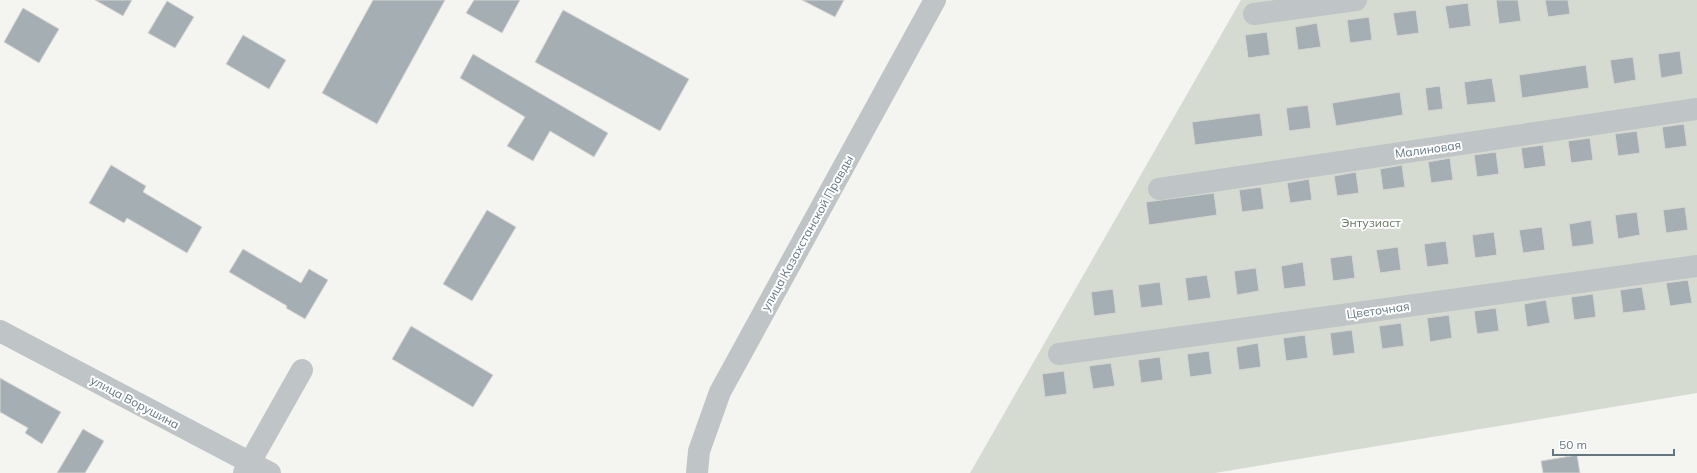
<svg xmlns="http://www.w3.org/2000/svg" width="1697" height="473" viewBox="0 0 1697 473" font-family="Mulish,sans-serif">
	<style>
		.green { fill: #d6dbd1 }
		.building { fill: #a5afb3; stroke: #d5d5d3 }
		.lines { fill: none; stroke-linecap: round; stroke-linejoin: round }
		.minor { stroke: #bfc4c6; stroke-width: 22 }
		.labels { text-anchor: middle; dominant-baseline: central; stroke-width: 4; stroke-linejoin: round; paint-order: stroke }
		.street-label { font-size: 12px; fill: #637782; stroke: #fff }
		.park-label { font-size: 12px; fill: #687961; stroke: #fff }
	</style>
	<rect width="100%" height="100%" fill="#f4f4f0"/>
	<polygon class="green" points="1241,0 1697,0 1697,393 1215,473 970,473"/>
	<g class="building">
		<polygon points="95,0 132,0 123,16"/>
		<polygon points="373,0 445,0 377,124 322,93"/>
		<polygon points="474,0 520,0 502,33 466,13"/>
		<polygon points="802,0 844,0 835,17"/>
		<polygon points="1496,0 1518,0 1521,21 1499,24"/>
		<polygon points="1545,0 1568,0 1570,14 1548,17"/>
		<polygon points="167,1 194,17 175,48 148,33"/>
		<polygon points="1468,3 1471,26 1449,29 1445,6"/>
		<polygon points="23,8 59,29 39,63 4,42"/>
		<polygon points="563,10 689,79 660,131 535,62"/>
		<polygon points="1416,10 1419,33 1397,36 1393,13"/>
		<polygon points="1369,17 1372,40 1350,43 1347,20"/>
		<polygon points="1317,23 1321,47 1298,50 1295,27"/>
		<polygon points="1267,32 1270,55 1248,58 1245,35"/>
		<polygon points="243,35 286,60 269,89 226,64"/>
		<polygon points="1680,51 1683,74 1661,78 1658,54"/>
		<polygon points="473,54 608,133 594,157 550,131 533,161 507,146 525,117 460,78"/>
		<polygon points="1633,57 1636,80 1614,84 1610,60"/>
		<polygon points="1586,65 1589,88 1522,98 1519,75"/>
		<polygon points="1492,78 1496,102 1467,105 1464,82"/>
		<polygon points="1440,86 1443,109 1428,111 1425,88"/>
		<polygon points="1400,92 1403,115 1336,126 1332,103"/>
		<polygon points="1308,105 1311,128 1289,131 1286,108"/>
		<polygon points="1260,113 1263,136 1195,145 1192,122"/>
		<polygon points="1684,124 1687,146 1665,149 1662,127"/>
		<polygon points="1637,131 1640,153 1618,156 1615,134"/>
		<polygon points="1590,138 1593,160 1571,163 1568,141"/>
		<polygon points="1543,145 1546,166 1524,169 1521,148"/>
		<polygon points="1496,152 1499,174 1477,177 1474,155"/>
		<polygon points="1450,158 1453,180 1431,183 1428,162"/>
		<polygon points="111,165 146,186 143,192 202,227 187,253 127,218 124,223 89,203"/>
		<polygon points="1402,165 1405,187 1383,190 1380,169"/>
		<polygon points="1356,172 1359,193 1337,196 1334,176"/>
		<polygon points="1309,179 1312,200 1290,203 1287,183"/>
		<polygon points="1261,187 1264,209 1242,212 1239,190"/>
		<polygon points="1214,193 1217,215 1149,225 1146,202"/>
		<polygon points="1685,207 1688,230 1666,233 1663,210"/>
		<polygon points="487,210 516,227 472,301 443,284"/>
		<polygon points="1637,212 1640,235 1618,239 1615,215"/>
		<polygon points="1591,220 1594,244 1572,247 1569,224"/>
		<polygon points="1542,227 1545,250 1523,253 1519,230"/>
		<polygon points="1494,232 1497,255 1475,258 1472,235"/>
		<polygon points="1446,241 1449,264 1427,267 1424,244"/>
		<polygon points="1398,247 1401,270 1380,273 1376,250"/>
		<polygon points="243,249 301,283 309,269 328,280 305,319 286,308 287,306 229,272"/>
		<polygon points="1352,255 1355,278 1333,281 1330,258"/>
		<polygon points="1303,262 1306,286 1284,289 1281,266"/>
		<polygon points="1256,268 1259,291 1237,295 1234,271"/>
		<polygon points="1207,275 1211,298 1188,301 1185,278"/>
		<polygon points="1688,280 1692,303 1670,306 1666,283"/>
		<polygon points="1160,282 1163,305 1141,308 1138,285"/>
		<polygon points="1642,287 1646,310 1623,313 1620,290"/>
		<polygon points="1113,289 1116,313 1094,316 1091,292"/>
		<polygon points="1593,294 1596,317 1574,320 1571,297"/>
		<polygon points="1546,300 1550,323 1527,327 1524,304"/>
		<polygon points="1496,308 1499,331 1477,334 1474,311"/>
		<polygon points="1449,315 1452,338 1430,342 1427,318"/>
		<polygon points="1401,323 1404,346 1382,349 1379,326"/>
		<polygon points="411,326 493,375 473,407 392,359"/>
		<polygon points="1352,330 1355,353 1333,356 1330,333"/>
		<polygon points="1305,335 1308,358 1286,361 1283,338"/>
		<polygon points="1258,343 1261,367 1239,370 1236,347"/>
		<polygon points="1209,351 1212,374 1190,377 1187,354"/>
		<polygon points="1160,357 1163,380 1141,383 1138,360"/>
		<polygon points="1111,363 1115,386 1093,389 1089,366"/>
		<polygon points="1064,371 1067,394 1045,397 1042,374"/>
		<polygon points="0,378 61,412 42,444 25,433 28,428 0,412"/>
		<polygon points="83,429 104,441 85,473 57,473"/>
		<polygon points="1577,455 1580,473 1543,473 1541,461"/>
	</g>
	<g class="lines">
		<g class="minor">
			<polyline points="1254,14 1356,0"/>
			<polyline points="1159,189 1697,109"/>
			<polyline points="0,331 270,473"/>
			<polyline points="1059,354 1697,266"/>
			<polyline points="244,473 302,370"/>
			<polyline points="697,473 699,451 720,392 935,0"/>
		</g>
	</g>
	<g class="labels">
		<g class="street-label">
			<text transform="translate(1428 149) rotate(-8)">Малиновая</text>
			<text transform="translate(807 233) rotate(-61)">улица Казахстанской Правды</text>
			<text transform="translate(1378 310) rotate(-8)">Цветочная</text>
			<text transform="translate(135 402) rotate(28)">улица Ворушина</text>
		</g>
		<g class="park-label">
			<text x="1371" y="222">Энтузиаст</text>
		</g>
	</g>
	<path d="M1553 449v6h121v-6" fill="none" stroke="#637782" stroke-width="2"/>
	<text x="1559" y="449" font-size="12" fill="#637782" stroke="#ffffff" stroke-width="3" paint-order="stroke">50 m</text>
</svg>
